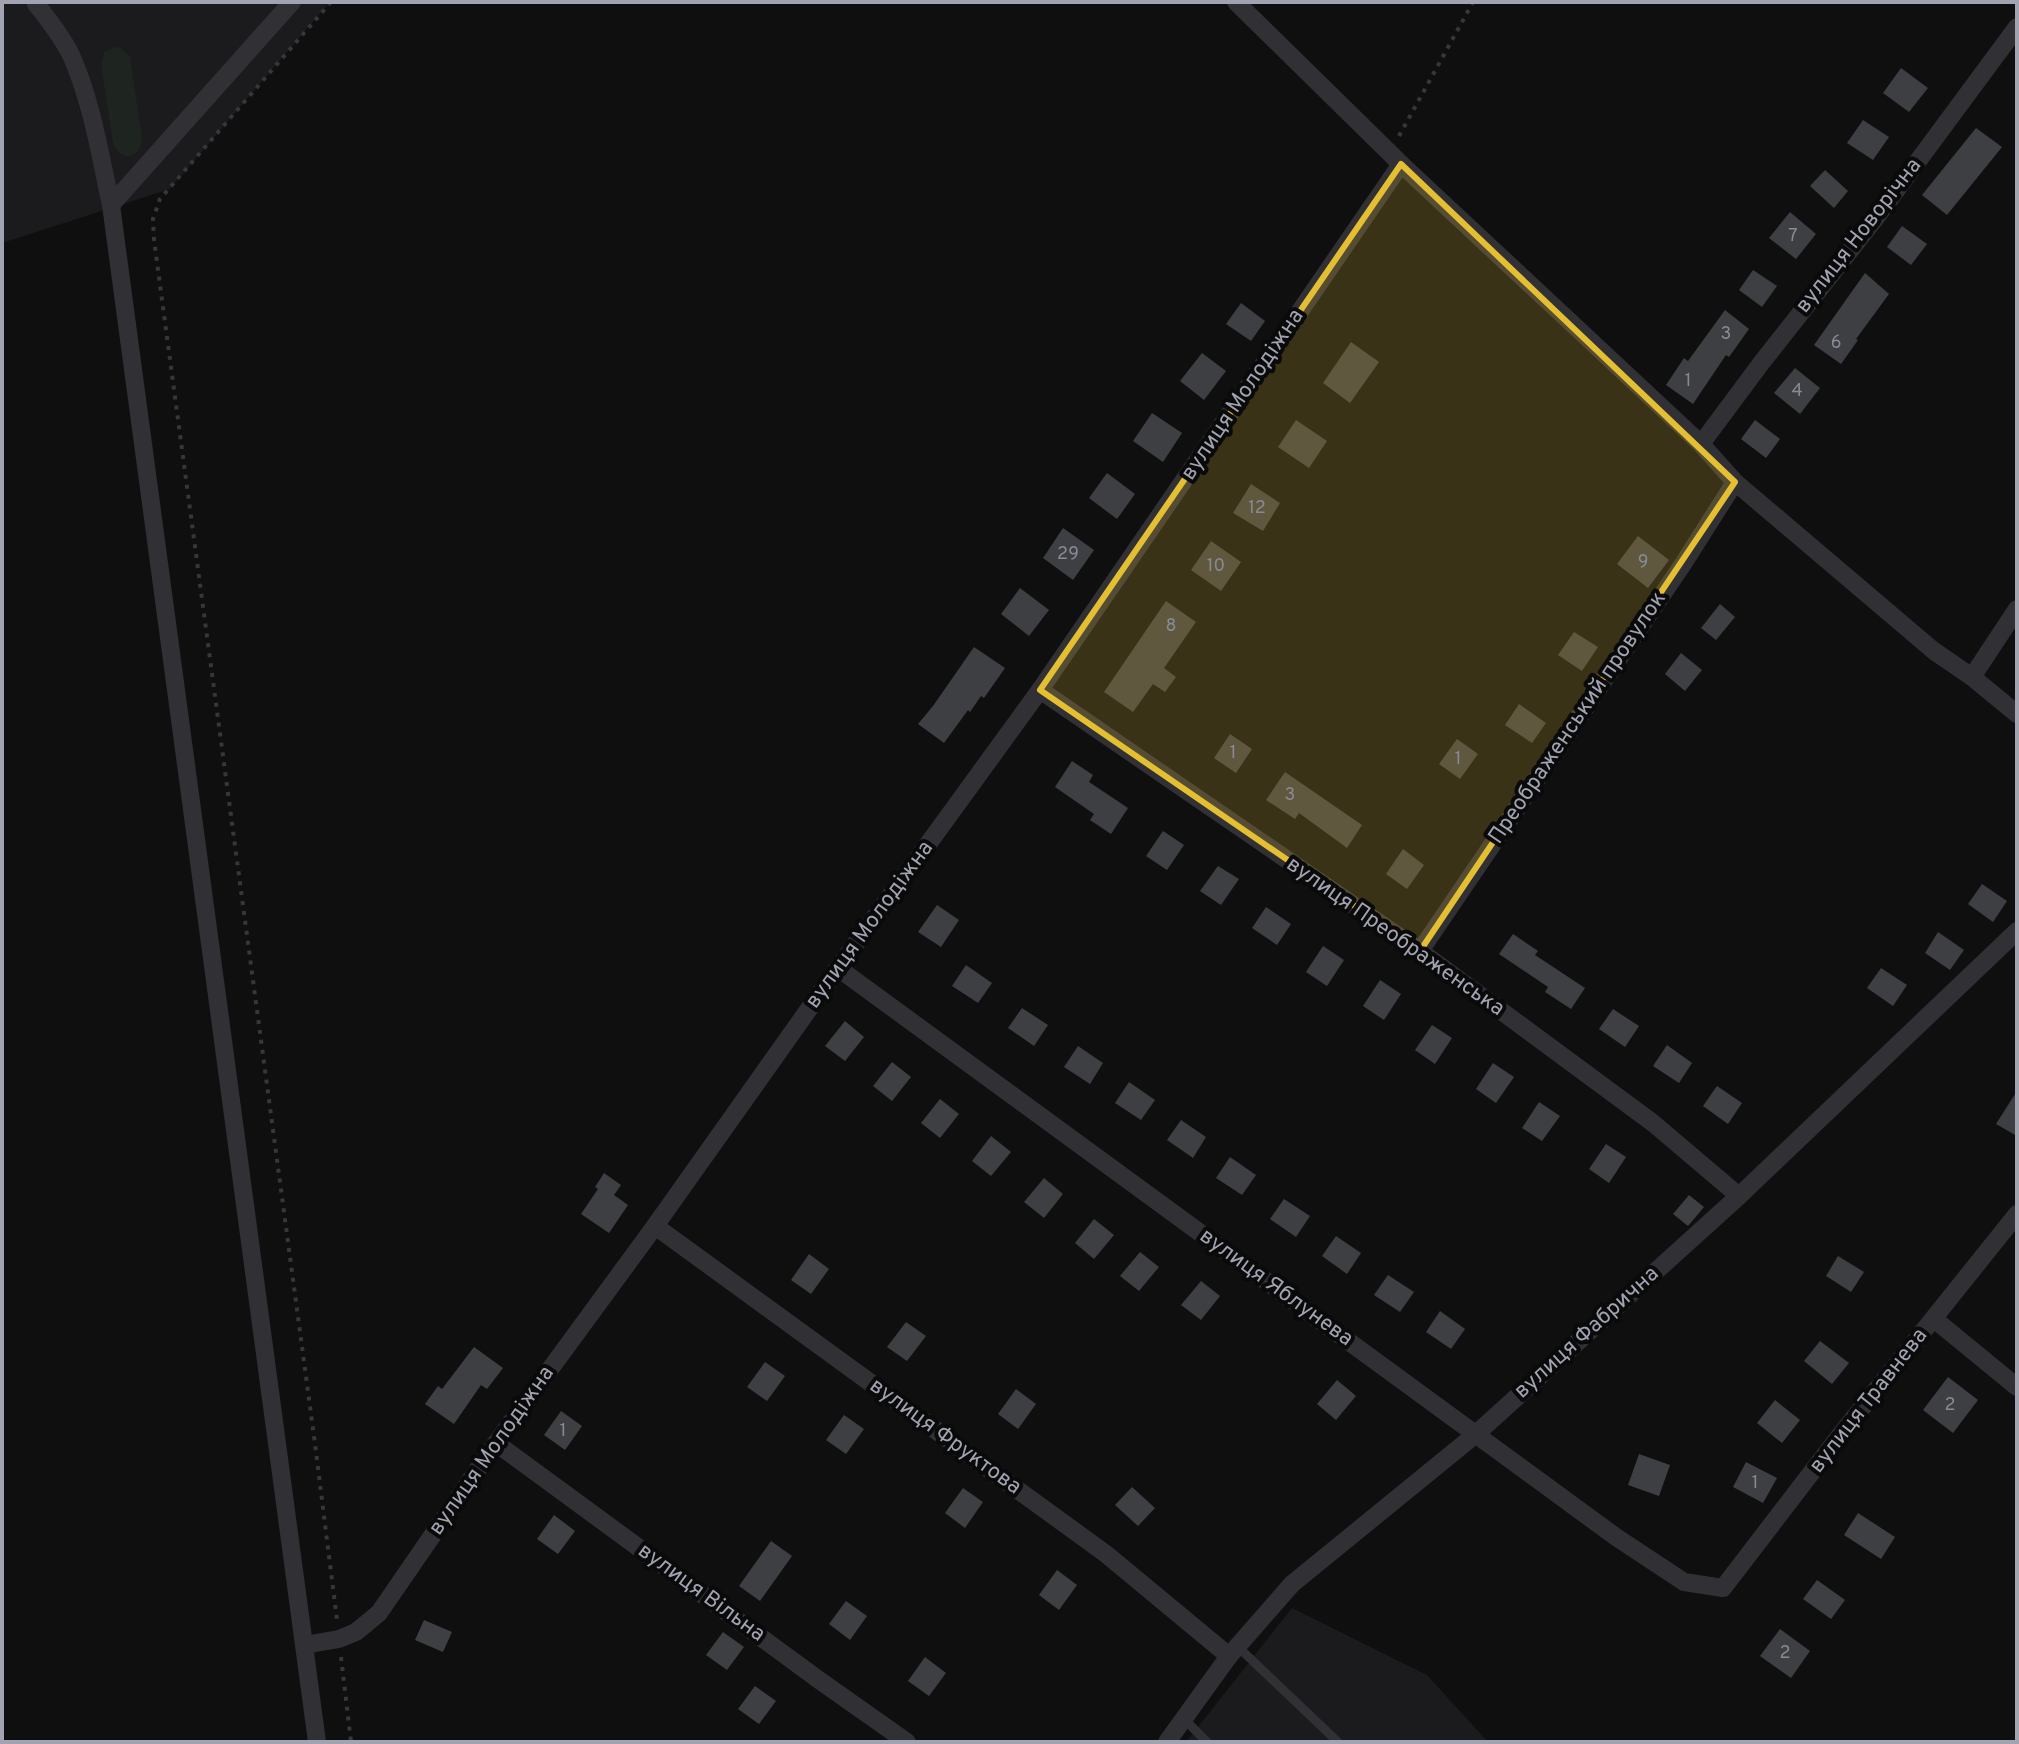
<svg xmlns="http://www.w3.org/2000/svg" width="2019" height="1744" viewBox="0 0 2019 1744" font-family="Overpass,sans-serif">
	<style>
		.built { fill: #1b1b1d }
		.green { fill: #1e241f }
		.building { fill: #3e3f43 }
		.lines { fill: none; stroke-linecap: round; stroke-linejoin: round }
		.path { stroke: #36373c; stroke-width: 4; stroke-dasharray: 4 6; stroke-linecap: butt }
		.lane { stroke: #303035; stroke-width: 9 }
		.street { stroke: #303035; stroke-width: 18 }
		.marked { fill: #e5bf32; fill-opacity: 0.2; stroke: #e5bf32; stroke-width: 6; stroke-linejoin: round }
		.labels { text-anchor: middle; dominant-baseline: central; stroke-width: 8; stroke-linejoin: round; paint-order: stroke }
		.number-label { font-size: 18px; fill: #888b95 }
		.street-label { font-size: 22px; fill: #a1a4b0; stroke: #0a0a0b }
	</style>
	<rect width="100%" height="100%" fill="#0f0f10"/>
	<g class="built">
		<polygon points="2,2 330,2 170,189 2,243"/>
		<polygon points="1292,1608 1427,1675 1488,1742 1186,1742"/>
	</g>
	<path class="green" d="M 115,47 L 121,48 L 130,57 L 142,138 C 141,159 120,163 113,143 L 101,64 L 104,52 Z"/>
	<g class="building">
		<polygon points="1901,68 1928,88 1909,112 1883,93"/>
		<polygon points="1863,120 1889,137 1873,160 1847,143"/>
		<polygon points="1976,128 2002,147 1947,215 1922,195"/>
		<polygon points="1825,170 1848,191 1834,208 1810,186"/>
		<polygon points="1790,212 1816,234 1796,259 1769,238"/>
		<polygon points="1902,226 1927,244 1911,265 1887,247"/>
		<polygon points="1753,270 1777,286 1762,307 1739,290"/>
		<polygon points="1865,273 1889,294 1856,339 1858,340 1841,364 1814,345"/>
		<polygon points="1241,303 1265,321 1251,341 1226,324"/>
		<polygon points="1725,310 1749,329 1729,357 1726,355 1693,404 1666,385 1684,358 1688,361"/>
		<polygon points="1351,342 1379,362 1350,403 1323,383"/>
		<polygon points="1202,353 1226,371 1204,400 1180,381"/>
		<polygon points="1795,368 1820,388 1800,414 1774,393"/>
		<polygon points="1152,413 1182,433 1163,462 1133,441"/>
		<polygon points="1296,420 1327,441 1309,468 1278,447"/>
		<polygon points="1755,420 1780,439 1766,458 1741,439"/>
		<polygon points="1107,473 1135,494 1117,519 1089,498"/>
		<polygon points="1251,484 1280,503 1263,531 1233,513"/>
		<polygon points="1063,528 1094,550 1073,580 1043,558"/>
		<polygon points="1638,536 1669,560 1648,588 1617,564"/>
		<polygon points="1211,541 1241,562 1221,591 1191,570"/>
		<polygon points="1020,588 1049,610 1029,636 1001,614"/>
		<polygon points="1166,601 1196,622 1164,668 1176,677 1165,692 1153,684 1133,712 1104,692"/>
		<polygon points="1720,604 1735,617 1716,640 1701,628"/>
		<polygon points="1574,632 1598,647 1582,671 1558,655"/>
		<polygon points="974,647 1005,668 984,698 981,696 970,712 968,710 944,743 918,724 933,706"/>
		<polygon points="1681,653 1702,670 1685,691 1665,674"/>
		<polygon points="1519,704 1546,723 1532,743 1505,725"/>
		<polygon points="1230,734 1252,749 1236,773 1214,758"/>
		<polygon points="1457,739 1478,754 1460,779 1439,764"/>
		<polygon points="1072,761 1093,775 1089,782 1128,808 1111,834 1090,820 1094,814 1055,787"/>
		<polygon points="1285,772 1362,825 1347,848 1299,813 1295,819 1266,800"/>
		<polygon points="1163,831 1184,845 1167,870 1146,856"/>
		<polygon points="1403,849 1424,865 1407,889 1386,874"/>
		<polygon points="1218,866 1239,879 1221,905 1200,891"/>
		<polygon points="1982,884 2007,901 1993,922 1968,904"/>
		<polygon points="937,905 959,920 941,947 918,932"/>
		<polygon points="1266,907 1291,924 1277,945 1252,928"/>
		<polygon points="1938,932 1964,950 1950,970 1925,953"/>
		<polygon points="1513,934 1538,951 1535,955 1585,988 1571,1009 1545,992 1548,987 1499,954"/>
		<polygon points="1323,946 1344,960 1327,986 1306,972"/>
		<polygon points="966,965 992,983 978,1003 952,986"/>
		<polygon points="1881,968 1907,985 1893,1006 1867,988"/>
		<polygon points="1380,980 1401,994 1384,1020 1363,1006"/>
		<polygon points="1022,1008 1048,1025 1034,1046 1008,1028"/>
		<polygon points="1613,1009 1639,1026 1625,1047 1599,1029"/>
		<polygon points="845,1021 864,1037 845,1061 825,1046"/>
		<polygon points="1432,1025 1452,1038 1435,1064 1415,1050"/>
		<polygon points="1667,1045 1692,1063 1679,1083 1653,1066"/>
		<polygon points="1078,1046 1103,1063 1090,1084 1064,1067"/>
		<polygon points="892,1062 911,1077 892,1101 873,1086"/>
		<polygon points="1493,1063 1514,1077 1496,1103 1476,1089"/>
		<polygon points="1129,1082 1155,1100 1141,1120 1115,1103"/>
		<polygon points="1717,1086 1742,1103 1728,1124 1703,1106"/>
		<polygon points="2017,1091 2017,1136 1996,1124"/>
		<polygon points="940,1099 959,1114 940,1138 921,1123"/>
		<polygon points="1539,1102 1560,1116 1542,1141 1522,1128"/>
		<polygon points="1181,1120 1206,1137 1193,1158 1167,1140"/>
		<polygon points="991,1136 1011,1152 991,1176 972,1161"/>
		<polygon points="1606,1144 1626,1157 1609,1183 1589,1169"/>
		<polygon points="1230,1157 1256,1175 1242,1195 1216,1178"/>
		<polygon points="604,1173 621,1185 614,1195 628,1205 609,1233 581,1214 598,1189 595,1187"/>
		<polygon points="1044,1178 1063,1194 1044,1218 1024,1202"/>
		<polygon points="1689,1195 1704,1207 1688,1226 1673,1214"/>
		<polygon points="1284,1199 1310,1216 1296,1237 1270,1219"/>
		<polygon points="1094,1219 1114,1235 1094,1259 1075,1243"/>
		<polygon points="1336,1236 1361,1253 1347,1274 1322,1256"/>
		<polygon points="1140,1252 1159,1267 1139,1291 1120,1276"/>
		<polygon points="809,1254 829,1269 811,1294 791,1280"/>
		<polygon points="1838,1256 1864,1272 1851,1292 1826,1276"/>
		<polygon points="1388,1275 1414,1292 1400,1312 1374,1295"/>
		<polygon points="1201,1281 1220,1296 1201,1320 1181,1305"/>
		<polygon points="1440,1311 1465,1329 1451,1349 1426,1332"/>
		<polygon points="906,1322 926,1336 907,1361 887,1347"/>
		<polygon points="1820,1341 1849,1363 1832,1384 1804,1361"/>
		<polygon points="474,1347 503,1368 487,1389 481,1385 454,1424 425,1404 438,1386 442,1389"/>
		<polygon points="765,1362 785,1376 767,1401 747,1387"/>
		<polygon points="1948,1377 1978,1400 1953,1433 1923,1410"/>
		<polygon points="1337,1380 1356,1396 1336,1420 1317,1404"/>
		<polygon points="1016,1389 1036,1404 1018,1429 998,1414"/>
		<polygon points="1775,1400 1800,1420 1782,1443 1757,1423"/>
		<polygon points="561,1411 582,1426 565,1450 544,1435"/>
		<polygon points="844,1415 864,1429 846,1454 826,1440"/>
		<polygon points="1639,1454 1670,1465 1659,1496 1628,1485"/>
		<polygon points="1746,1462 1777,1478 1763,1503 1733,1487"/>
		<polygon points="1132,1487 1155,1508 1138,1526 1115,1505"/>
		<polygon points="963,1488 983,1502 965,1528 945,1513"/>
		<polygon points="1858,1513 1895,1537 1881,1559 1844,1535"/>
		<polygon points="554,1515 575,1531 558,1554 537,1539"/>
		<polygon points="771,1541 792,1556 760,1601 739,1586"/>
		<polygon points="1057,1570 1077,1585 1059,1610 1039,1595"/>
		<polygon points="1817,1580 1845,1600 1831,1619 1803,1599"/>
		<polygon points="846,1601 867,1616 850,1640 829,1624"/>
		<polygon points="424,1620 452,1632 443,1652 415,1640"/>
		<polygon points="1780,1629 1810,1651 1791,1678 1760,1656"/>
		<polygon points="723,1632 744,1647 727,1670 706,1655"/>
		<polygon points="925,1657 946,1673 929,1696 908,1681"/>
		<polygon points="755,1686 776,1701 759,1724 738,1709"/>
	</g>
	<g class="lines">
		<g class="path">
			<polyline points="331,2 160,199 153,219 154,240 315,1444 337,1620"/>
			<polyline points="1399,136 1473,2"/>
			<polyline points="341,1657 351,1742"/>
		</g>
		<g class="lane">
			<polyline points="1237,1646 1338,1742"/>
			<polyline points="1184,1719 1207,1742"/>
		</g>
		<g class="street">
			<polyline points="1236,2 1401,164 1701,444 1735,482 1934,651 1972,677 2017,714"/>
			<path d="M 36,4 C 49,20 62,37 71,55 C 92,102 100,155 111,205 L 317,1742"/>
			<polyline points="111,205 292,2"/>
			<polyline points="1701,444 1762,362 1878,215 2017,27"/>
			<polyline points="1972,677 2017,609"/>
			<polyline points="1040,690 1420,951 1653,1123 1739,1196"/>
			<polyline points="1420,951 1683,564 1735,482"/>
			<polyline points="838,968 1616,1537 1684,1582 1723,1588 1841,1434 2017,1214"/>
			<polyline points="655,1226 1106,1554 1229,1656"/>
			<polyline points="1934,1319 2017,1387"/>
			<polyline points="496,1443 819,1680 907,1742"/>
			<polyline points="304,1645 339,1639 356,1632 379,1613 496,1443 655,1226 838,968 1040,690 1401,164"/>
			<polyline points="1167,1742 1229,1656 1292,1584 1476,1434 1739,1196 2017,931"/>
		</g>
	</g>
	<path class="marked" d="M 1401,164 L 1735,482 L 1420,951 L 1040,690 Z"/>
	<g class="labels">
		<g class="number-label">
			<text x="1793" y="236">7</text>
			<text x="1726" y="334">3</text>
			<text x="1836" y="343">6</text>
			<text x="1688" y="381">1</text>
			<text x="1797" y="391">4</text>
			<text x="1257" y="508">12</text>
			<text x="1068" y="554">29</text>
			<text x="1643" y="562">9</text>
			<text x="1216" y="566">10</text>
			<text x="1171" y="626">8</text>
			<text x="1233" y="753">1</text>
			<text x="1458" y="759">1</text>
			<text x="1290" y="795">3</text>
			<text x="1950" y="1405">2</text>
			<text x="563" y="1431">1</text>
			<text x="1755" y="1483">1</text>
			<text x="1785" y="1653">2</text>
		</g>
		<g class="street-label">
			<text transform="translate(1859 236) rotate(-52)">вулиця Новорічна</text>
			<text transform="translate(1243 395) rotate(-56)">вулиця Молодіжна</text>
			<text transform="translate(1578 718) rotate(-56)">Преображенський провулок</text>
			<text transform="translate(870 925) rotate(-54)">вулиця Молодіжна</text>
			<text transform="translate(1395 937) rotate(35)">вулиця Преображенська</text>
			<text transform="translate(1276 1288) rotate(36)">вулиця Яблунева</text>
			<text transform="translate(1587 1333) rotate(-42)">вулиця Фабрична</text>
			<text transform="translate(1869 1401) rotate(-52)">вулиця Травнева</text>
			<text transform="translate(945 1437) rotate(36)">вулиця Фруктова</text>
			<text transform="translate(492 1451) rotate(-55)">вулиця Молодіжна</text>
			<text transform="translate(701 1593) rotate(36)">вулиця Вільна</text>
		</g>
	</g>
	<rect width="2019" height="1744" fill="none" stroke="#a1a4b0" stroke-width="8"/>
</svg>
